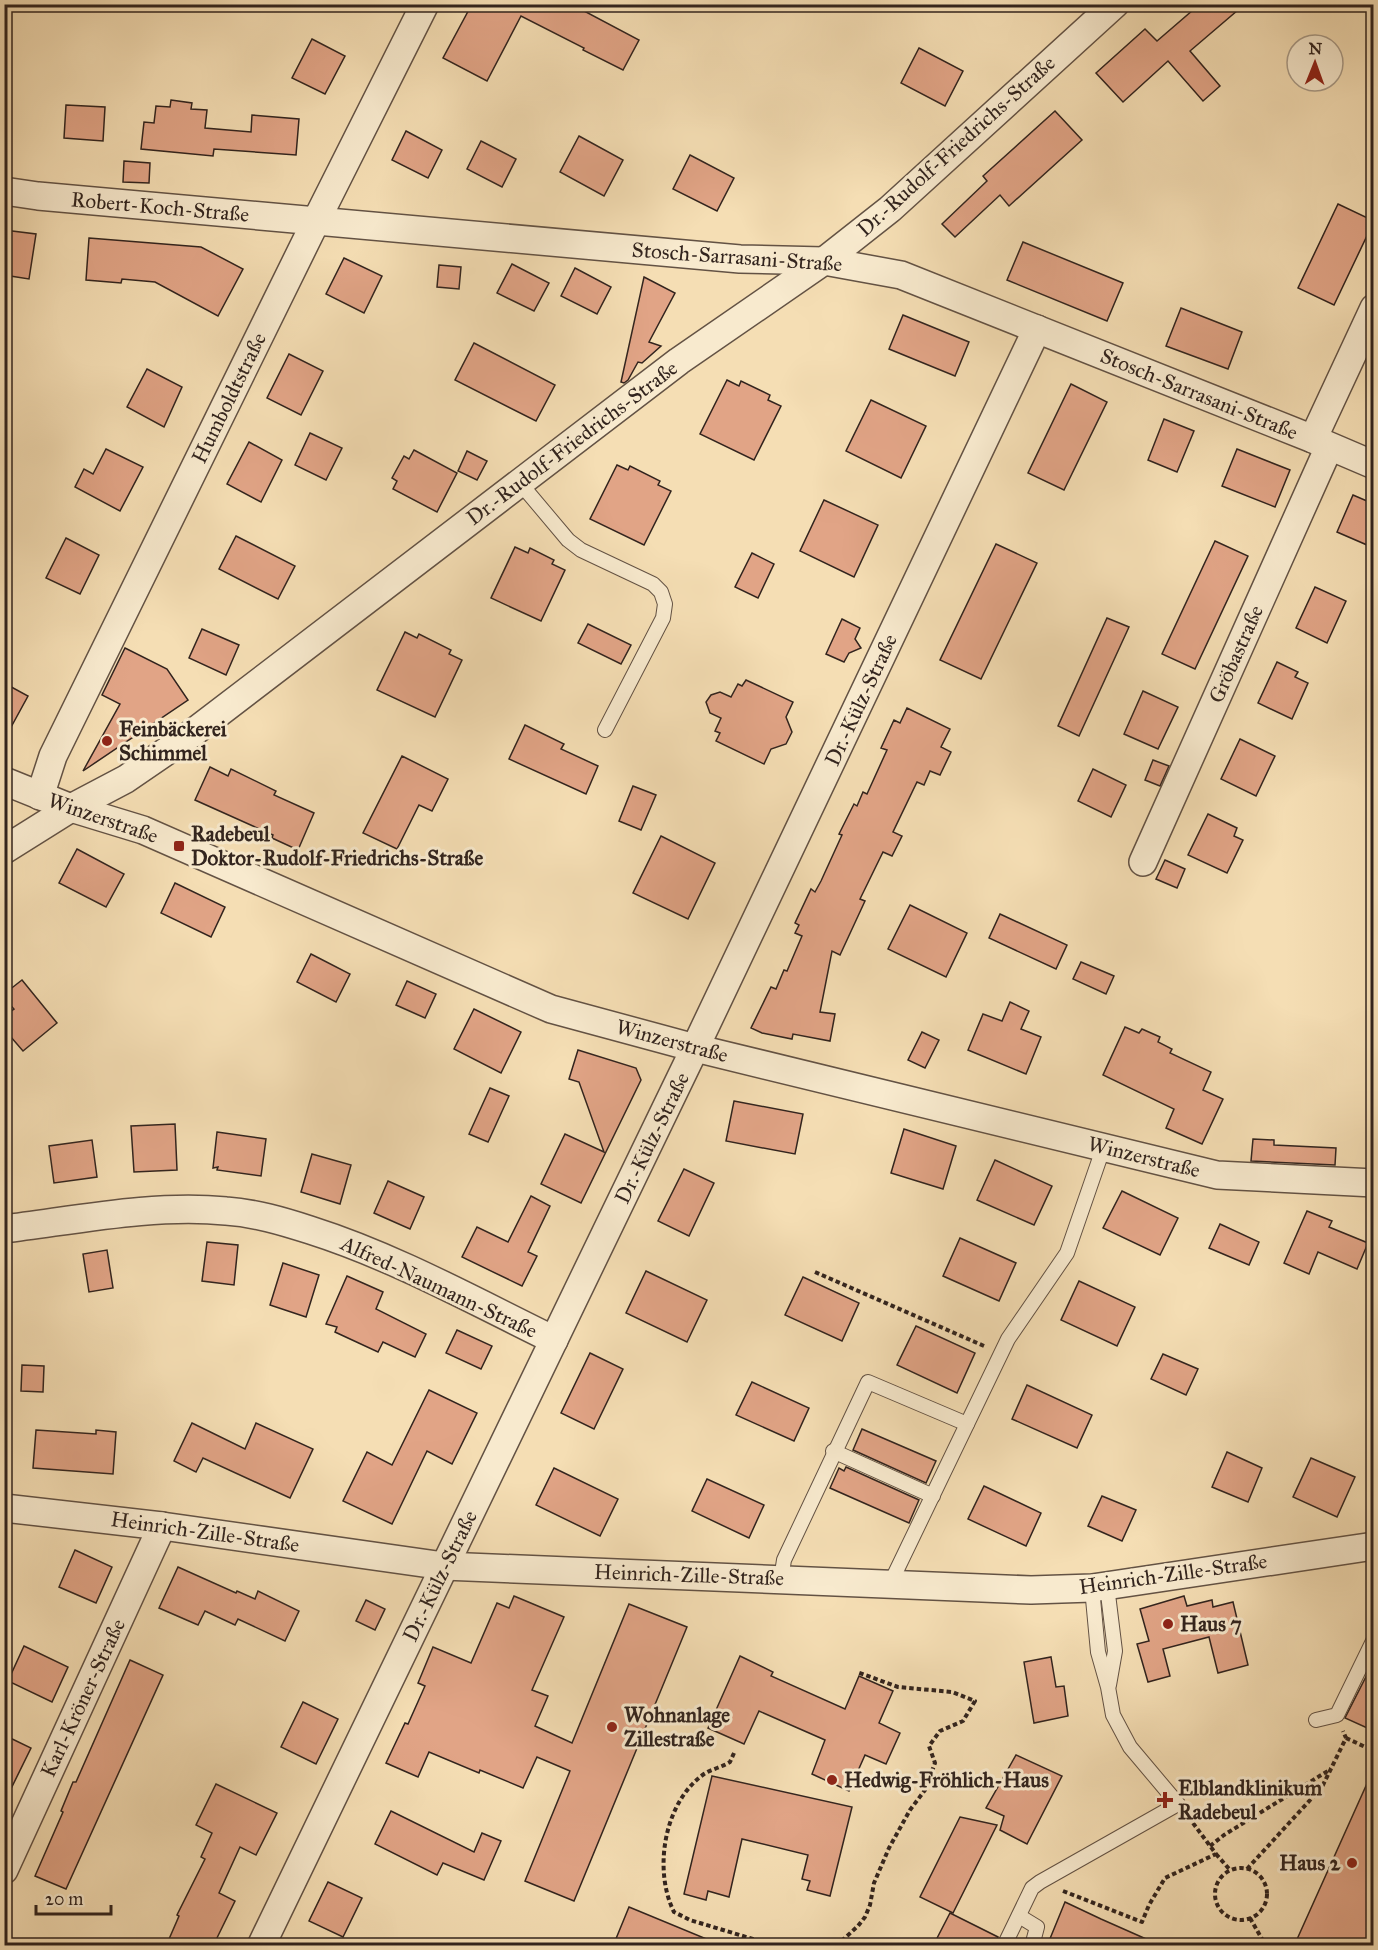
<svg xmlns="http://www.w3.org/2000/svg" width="1378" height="1950" viewBox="0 0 1378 1950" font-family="'IM FELL Great Primer',serif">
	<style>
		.building { fill: #e1a486; stroke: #32241e; stroke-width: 1.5 }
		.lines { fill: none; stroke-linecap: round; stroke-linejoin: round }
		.service-casing { stroke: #635244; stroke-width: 16 }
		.minor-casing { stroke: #635244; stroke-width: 30 }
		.path { stroke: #32241e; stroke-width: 4; stroke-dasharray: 4.5 3; stroke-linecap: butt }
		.service { stroke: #f8eace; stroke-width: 14 }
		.minor { stroke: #f8eace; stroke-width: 27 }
		.poi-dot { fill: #8f2418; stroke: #f8eace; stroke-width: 2 }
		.labels { text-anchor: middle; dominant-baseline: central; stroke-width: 6; stroke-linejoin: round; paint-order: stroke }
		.street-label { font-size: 21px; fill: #32241e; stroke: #f8eace }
		.poi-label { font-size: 21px; font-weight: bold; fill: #32241e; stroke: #f8eace; text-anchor: start }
	</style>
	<rect width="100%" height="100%" fill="#f5deb4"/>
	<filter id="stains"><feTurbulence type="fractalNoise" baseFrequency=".00333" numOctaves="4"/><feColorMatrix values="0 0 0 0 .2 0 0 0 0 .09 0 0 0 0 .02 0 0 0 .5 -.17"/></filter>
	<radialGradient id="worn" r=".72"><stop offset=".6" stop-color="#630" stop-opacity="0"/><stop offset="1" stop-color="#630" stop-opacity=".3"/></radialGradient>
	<g class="building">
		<polygon points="472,4 571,4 639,40 623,70 583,50 584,48 521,16 487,81 443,58"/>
		<polygon points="1200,4 1245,4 1190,51 1220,86 1203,101 1168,61 1123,102 1096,73 1145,29 1157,41"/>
		<polygon points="312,39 345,56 325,94 292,78"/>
		<polygon points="919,48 963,71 945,106 901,83"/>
		<polygon points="171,100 192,103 191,109 207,110 205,128 251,132 252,115 299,119 296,155 214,149 213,156 141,149 144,122 154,123 156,106 170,107"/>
		<polygon points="66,105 105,107 103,141 64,138"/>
		<polygon points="1055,111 1082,140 1009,206 1000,195 955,237 942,224 987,181 983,176"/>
		<polygon points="406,131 442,150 428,178 392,160"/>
		<polygon points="579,136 623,160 604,196 560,172"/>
		<polygon points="481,141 516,159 502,187 467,169"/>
		<polygon points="690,155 734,178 717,211 673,189"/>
		<polygon points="124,161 150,163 149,183 123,182"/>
		<polygon points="1338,204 1374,221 1334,305 1298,288"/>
		<polygon points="4,230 36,234 29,279 4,275"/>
		<polygon points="89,238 201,247 243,269 218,316 155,282 122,279 121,283 86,280"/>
		<polygon points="1023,242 1123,283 1107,321 1007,280"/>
		<polygon points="344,258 382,276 364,313 326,294"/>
		<polygon points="512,264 549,283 534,311 497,293"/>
		<polygon points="439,265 461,267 459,289 437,287"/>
		<polygon points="575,268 611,287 597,314 561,296"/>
		<polygon points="644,277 675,293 649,342 661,346 642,363 638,362 628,380 624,383 621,382"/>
		<polygon points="1181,308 1242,332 1228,369 1166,346"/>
		<polygon points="903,315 969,342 955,376 889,349"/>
		<polygon points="474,343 555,385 536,421 455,380"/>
		<polygon points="289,354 323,371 301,415 267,398"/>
		<polygon points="147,369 182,387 164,427 127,407"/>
		<polygon points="727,380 739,386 741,381 770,395 768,400 781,406 754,460 700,434"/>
		<polygon points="1071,384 1107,402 1064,490 1028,473"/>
		<polygon points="871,400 926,426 901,478 846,451"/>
		<polygon points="1164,419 1194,431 1177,472 1148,460"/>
		<polygon points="310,433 342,448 326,480 295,465"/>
		<polygon points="249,442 282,460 261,502 227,484"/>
		<polygon points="106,449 143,467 120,511 75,487 84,469 93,474"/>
		<polygon points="1237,449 1290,470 1275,507 1222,486"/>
		<polygon points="414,450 457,473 437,512 393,489 397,481 392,478 404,456 409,459"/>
		<polygon points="467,451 487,461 477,480 458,471"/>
		<polygon points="617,465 628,470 630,466 660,481 658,485 671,491 644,545 590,519"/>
		<polygon points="1353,495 1374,504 1374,548 1337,532"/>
		<polygon points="824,500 878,525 854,577 800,551"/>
		<polygon points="236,536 295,566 278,599 219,569"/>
		<polygon points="66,538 99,555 80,594 46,578"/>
		<polygon points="1215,541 1248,556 1195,669 1162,654"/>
		<polygon points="996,544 1037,563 981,679 940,660"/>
		<polygon points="515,547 528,553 530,548 554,560 552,564 565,570 541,621 491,598"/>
		<polygon points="752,553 774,564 758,598 735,587"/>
		<polygon points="1315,587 1346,601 1327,643 1296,628"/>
		<polygon points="1107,618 1129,627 1079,736 1058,726"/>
		<polygon points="842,619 860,628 855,639 861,648 849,653 844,662 826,654"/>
		<polygon points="588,624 631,645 621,664 578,643"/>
		<polygon points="202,629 239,645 226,675 189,658"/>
		<polygon points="405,632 417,638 419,634 451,650 449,654 462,660 435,717 377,690"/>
		<polygon points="125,648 167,669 188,700 83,771 120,704 102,695"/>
		<polygon points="1277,662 1298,672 1295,677 1308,683 1292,719 1258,703"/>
		<polygon points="746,680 793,702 786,717 792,732 786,744 771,749 764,764 716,741 720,733 715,731 721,718 710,713 706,702 711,695 720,692 731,697 738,684 742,686"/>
		<polygon points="4,683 28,696 4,740"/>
		<polygon points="1143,691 1178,707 1158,749 1124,734"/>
		<polygon points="907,708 950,729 941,747 951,752 940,775 930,771 924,785 917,782 893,832 902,836 892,856 883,852 860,899 865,901 840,955 832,951 820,1012 835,1014 830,1041 793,1034 792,1039 762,1033 751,1028 771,987 776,989 784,970 787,971 802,936 795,933 799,925 795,923 811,889 815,892 821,881 842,835 839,834 854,804 857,806 863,792 867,794 887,750 881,748 894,720 900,723"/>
		<polygon points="525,725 564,744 561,749 598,766 586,794 509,759"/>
		<polygon points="1240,739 1275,756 1256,796 1221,779"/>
		<polygon points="402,756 448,779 432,811 419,805 397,849 363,833"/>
		<polygon points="1153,760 1169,766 1160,786 1145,780"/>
		<polygon points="210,767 228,776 231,769 276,791 274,795 314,813 298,850 272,838 273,835 195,800"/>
		<polygon points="1093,769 1126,785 1111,817 1078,801"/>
		<polygon points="633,786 656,795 641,830 619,821"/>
		<polygon points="1208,814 1237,828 1234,836 1243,840 1227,873 1188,855"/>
		<polygon points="661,836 715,863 688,919 633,893"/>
		<polygon points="77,849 124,874 106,907 59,883"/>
		<polygon points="1165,860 1185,869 1177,888 1156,879"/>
		<polygon points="175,883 225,907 211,937 161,913"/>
		<polygon points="910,905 967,933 946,977 888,949"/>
		<polygon points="1000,914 1067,945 1056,969 989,938"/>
		<polygon points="311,954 350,974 336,1002 297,982"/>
		<polygon points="1081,962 1114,976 1106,994 1073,979"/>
		<polygon points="22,980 57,1023 23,1051 4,1029 4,1016 14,1009 4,998 4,994"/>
		<polygon points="407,981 436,994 425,1018 396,1005"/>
		<polygon points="1010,1002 1029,1011 1021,1029 1041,1037 1026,1074 968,1050 983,1014 1002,1021"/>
		<polygon points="474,1009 521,1032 501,1073 454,1049"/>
		<polygon points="1125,1027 1139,1033 1142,1029 1160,1037 1158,1042 1172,1049 1170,1053 1211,1072 1203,1090 1223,1099 1202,1144 1166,1128 1174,1109 1103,1075"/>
		<polygon points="922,1032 939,1040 925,1068 908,1060"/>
		<polygon points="578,1050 636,1068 641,1080 581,1203 541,1184 565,1134 604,1152 579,1082 569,1079"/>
		<polygon points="490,1088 509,1096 488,1142 469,1134"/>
		<polygon points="734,1101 803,1114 795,1154 726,1141"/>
		<polygon points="175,1124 177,1170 134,1172 131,1126"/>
		<polygon points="904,1129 956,1146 943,1189 891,1173"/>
		<polygon points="217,1132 266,1139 261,1176 217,1170 218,1167 213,1168"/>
		<polygon points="1253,1139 1274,1140 1274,1145 1336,1148 1335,1165 1251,1161"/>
		<polygon points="92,1140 97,1177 54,1183 49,1146"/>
		<polygon points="312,1154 351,1165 340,1204 301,1192"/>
		<polygon points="995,1160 1052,1186 1034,1225 977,1200"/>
		<polygon points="684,1169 714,1183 689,1236 658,1221"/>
		<polygon points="388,1181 424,1197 410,1229 374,1213"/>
		<polygon points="1122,1191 1178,1218 1160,1255 1103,1228"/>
		<polygon points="531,1196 550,1206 528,1252 537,1256 522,1286 462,1257 477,1227 508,1242"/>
		<polygon points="1307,1211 1332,1221 1329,1227 1368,1243 1357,1269 1318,1252 1309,1274 1284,1263"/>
		<polygon points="1220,1224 1259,1242 1249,1265 1209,1248"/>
		<polygon points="960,1238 1016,1263 999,1301 943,1276"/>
		<polygon points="207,1242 238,1245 234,1285 202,1281"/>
		<polygon points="107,1250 113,1288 89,1292 83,1254"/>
		<polygon points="283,1263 319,1275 306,1317 270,1305"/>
		<polygon points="646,1271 707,1300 687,1342 626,1313"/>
		<polygon points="347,1276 383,1292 376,1309 426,1334 415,1357 383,1342 378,1352 335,1332 337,1327 326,1324"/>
		<polygon points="803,1277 859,1303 842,1341 785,1315"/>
		<polygon points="1079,1281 1135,1307 1117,1346 1061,1320"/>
		<polygon points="916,1326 975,1353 957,1393 897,1365"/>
		<polygon points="457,1330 492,1346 481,1369 446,1353"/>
		<polygon points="590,1353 623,1369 594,1429 561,1413"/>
		<polygon points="1163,1354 1198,1369 1186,1395 1151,1379"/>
		<polygon points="22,1365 44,1366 43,1392 21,1391"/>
		<polygon points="752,1382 809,1408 794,1441 736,1415"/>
		<polygon points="1027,1385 1092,1415 1077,1448 1012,1419"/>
		<polygon points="429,1390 477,1413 452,1464 427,1451 392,1524 343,1501 367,1452 392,1465"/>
		<polygon points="192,1423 245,1449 256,1423 313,1449 290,1498 203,1458 196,1472 174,1461"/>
		<polygon points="862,1429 936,1461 926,1483 853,1450"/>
		<polygon points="36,1430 96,1434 96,1430 116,1432 113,1474 33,1468"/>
		<polygon points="1227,1452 1262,1468 1248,1502 1212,1487"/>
		<polygon points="1311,1458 1355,1477 1337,1517 1293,1497"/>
		<polygon points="846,1467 919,1500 909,1523 830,1488 839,1468 844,1471"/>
		<polygon points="554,1468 618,1499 600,1536 536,1505"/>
		<polygon points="707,1479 764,1505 749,1538 692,1511"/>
		<polygon points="984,1486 1041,1513 1026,1546 968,1519"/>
		<polygon points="1102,1496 1136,1510 1122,1541 1088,1526"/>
		<polygon points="75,1550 112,1567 96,1603 59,1587"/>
		<polygon points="178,1567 236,1593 237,1591 255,1599 258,1591 299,1611 285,1641 238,1619 235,1625 205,1611 198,1625 159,1608"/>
		<polygon points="514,1596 564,1617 532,1690 548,1696 535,1726 572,1743 629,1604 687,1627 574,1901 525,1881 570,1771 537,1757 523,1788 480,1770 479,1773 429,1752 418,1777 386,1763 405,1723 408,1724 425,1686 418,1683 433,1647 471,1663 497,1603 509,1608"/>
		<polygon points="1184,1596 1187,1606 1212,1600 1213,1607 1233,1602 1248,1665 1218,1673 1209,1637 1163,1649 1170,1676 1148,1682 1137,1644 1149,1641 1140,1609"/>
		<polygon points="366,1600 385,1609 375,1630 356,1621"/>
		<polygon points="24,1646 68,1667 52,1702 8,1681"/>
		<polygon points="740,1656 773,1672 771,1676 845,1709 859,1676 893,1691 879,1723 900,1733 886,1764 865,1755 849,1791 812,1774 825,1740 759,1711 744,1744 708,1728"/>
		<polygon points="1051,1657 1056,1687 1064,1686 1068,1716 1034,1723 1024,1662"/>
		<polygon points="130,1660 163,1675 66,1889 35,1876 63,1812 61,1811 73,1782 76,1782"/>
		<polygon points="1374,1661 1374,1731 1345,1718"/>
		<polygon points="303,1702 338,1719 316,1764 281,1747"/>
		<polygon points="4,1735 31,1748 4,1803"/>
		<polygon points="1016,1755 1062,1776 1027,1844 1000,1830 1004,1816 986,1808"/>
		<polygon points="1374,1768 1374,1946 1294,1946"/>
		<polygon points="712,1776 852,1807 830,1896 807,1890 810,1881 802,1879 808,1855 742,1839 729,1897 708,1891 706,1900 684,1894"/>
		<polygon points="216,1784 277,1813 256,1855 240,1847 219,1893 235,1901 213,1946 166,1946 179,1916 177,1915 205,1859 201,1857 212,1833 196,1825"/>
		<polygon points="391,1811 474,1852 482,1833 501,1841 484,1880 443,1863 437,1875 375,1844"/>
		<polygon points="960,1817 997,1825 953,1913 920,1897"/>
		<polygon points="328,1882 362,1898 343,1937 309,1921"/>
		<polygon points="1065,1902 1101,1919 1162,1946 1047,1946"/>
		<polygon points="629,1907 721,1945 721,1946 613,1946"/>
		<polygon points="950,1913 998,1937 995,1946 933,1946"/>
	</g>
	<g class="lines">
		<g class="service-casing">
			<g id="service">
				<polyline points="520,483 568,540 581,550 653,584 661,592 665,604 663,618 605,730"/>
				<polyline points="833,1451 933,1496"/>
				<polyline points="781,1579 784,1560 868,1382 967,1424"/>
				<polyline points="890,1584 1008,1339 1067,1253 1104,1146"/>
				<polyline points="1107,1586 1115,1651 1109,1685"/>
				<polyline points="1316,1720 1337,1715 1374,1639"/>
				<polyline points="1019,1916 1037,1927 1032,1946"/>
				<polyline points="1004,1946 1032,1888 1040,1882 1178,1804 1130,1747 1113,1715 1108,1687 1098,1652 1092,1588"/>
			</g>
		</g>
		<g class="minor-casing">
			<g id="minor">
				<polyline points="4,191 38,196 740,259 824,261 901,275 1313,439 1374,465"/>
				<polyline points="1313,439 1374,308"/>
				<polyline points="4,781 71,808 143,830 551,1009 695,1048 1217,1175 1374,1183"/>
				<polyline points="40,796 53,756 316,221 425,4"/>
				<polyline points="4,850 71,808 126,779 190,735 679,361 824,261 890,209 1115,4"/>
				<polyline points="1143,862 1329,447"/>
				<path d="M 4,1229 C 77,1220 153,1204 226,1211 C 255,1213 282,1221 310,1230 C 395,1257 474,1301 554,1340"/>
				<polyline points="4,1508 162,1526 444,1566 1031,1590 1092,1588 1374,1546"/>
				<polyline points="4,1870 162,1526"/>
				<polyline points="261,1946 695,1048 1037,329"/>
			</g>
		</g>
		<g class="path">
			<polyline points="815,1272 984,1346"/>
			<polyline points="1346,1738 1374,1751"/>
			<path d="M 734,1753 L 730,1762 C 722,1767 712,1769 704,1774 C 664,1802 653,1870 674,1912 L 690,1920 L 776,1946"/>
			<polyline points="1210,1846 1224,1835 1331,1769"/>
			<polyline points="1216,1854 1230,1870"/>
			<circle cx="1241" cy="1894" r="26"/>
			<polyline points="1247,1869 1322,1787 1346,1738 1343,1731"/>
			<polyline points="1063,1891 1142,1922 1149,1905 1165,1878 1216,1854 1190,1819"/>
			<polyline points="1250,1918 1266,1946"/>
			<polyline points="836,1946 858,1926 865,1917 870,1905 874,1883 889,1848 910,1810 925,1790 935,1763 929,1746 940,1731 963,1721 975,1701 952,1692 898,1687 857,1672"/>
		</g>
		<use href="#service" class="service"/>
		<use href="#minor" class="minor"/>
	</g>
	<g class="poi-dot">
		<circle cx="107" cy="741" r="6"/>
		<rect x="173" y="840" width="12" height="12" rx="3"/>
		<circle cx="1168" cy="1624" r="6"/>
		<circle cx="612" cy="1727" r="6"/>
		<circle cx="832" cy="1780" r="6"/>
		<path d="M1162 1791h6v6h6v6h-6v6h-6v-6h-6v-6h6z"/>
		<circle cx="1352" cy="1863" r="6"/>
	</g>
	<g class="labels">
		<g class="street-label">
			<text transform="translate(956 146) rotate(-42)">Dr.-Rudolf-Friedrichs-Straße</text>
			<text transform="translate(160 207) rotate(5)">Robert-Koch-Straße</text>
			<text transform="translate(737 257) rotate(4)">Stosch-Sarrasani-Straße</text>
			<text transform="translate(1199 394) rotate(22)">Stosch-Sarrasani-Straße</text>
			<text transform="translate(229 398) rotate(-64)">Humboldtstraße</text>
			<text transform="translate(572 443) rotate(-37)">Dr.-Rudolf-Friedrichs-Straße</text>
			<text transform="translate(1236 654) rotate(-66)">Gröbastraße</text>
			<text transform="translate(861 700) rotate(-65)">Dr.-Külz-Straße</text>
			<text transform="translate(103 818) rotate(19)">Winzerstraße</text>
			<text transform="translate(672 1041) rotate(15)">Winzerstraße</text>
			<text transform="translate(652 1138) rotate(-64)">Dr.-Külz-Straße</text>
			<text transform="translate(1144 1157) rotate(14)">Winzerstraße</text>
			<text transform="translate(439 1287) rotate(25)">Alfred-Naumann-Straße</text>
			<text transform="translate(205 1532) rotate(8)">Heinrich-Zille-Straße</text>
			<text transform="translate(1173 1574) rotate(-8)">Heinrich-Zille-Straße</text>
			<text transform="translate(689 1575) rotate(2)">Heinrich-Zille-Straße</text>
			<text transform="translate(440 1576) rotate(-64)">Dr.-Külz-Straße</text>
			<text transform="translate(83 1698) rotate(-65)">Karl-Kröner-Straße</text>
		</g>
		<g class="poi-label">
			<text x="119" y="729">Feinbäckerei<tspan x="119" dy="24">Schimmel</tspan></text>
			<text x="191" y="834">Radebeul<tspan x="191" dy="24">Doktor-Rudolf-Friedrichs-Straße</tspan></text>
			<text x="1180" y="1624">Haus 7</text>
			<text x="624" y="1715">Wohnanlage<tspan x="624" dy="24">Zillestraße</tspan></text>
			<text x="844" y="1780">Hedwig-Fröhlich-Haus</text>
			<text x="1178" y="1788">Elblandklinikum<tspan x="1178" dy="24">Radebeul</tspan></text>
			<text x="1340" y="1863" text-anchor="end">Haus 2</text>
		</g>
	</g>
	<rect width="1378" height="1950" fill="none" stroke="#f5deb4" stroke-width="24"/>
	<rect x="6" y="6" width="1366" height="1938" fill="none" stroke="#32241e" stroke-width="3"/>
	<rect x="12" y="12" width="1354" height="1926" fill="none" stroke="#32241e" stroke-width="1.5"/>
	<g transform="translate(1315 63) rotate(1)"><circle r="28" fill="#f8eace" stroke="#a99b88" stroke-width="1.5"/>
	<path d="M0-4.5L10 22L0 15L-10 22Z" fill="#8f2418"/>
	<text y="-9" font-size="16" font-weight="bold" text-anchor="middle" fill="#32241e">N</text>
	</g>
	<path d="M36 1905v9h75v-9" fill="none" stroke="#32241e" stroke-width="3"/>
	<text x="45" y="1905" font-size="18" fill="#32241e" stroke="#f8eace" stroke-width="4.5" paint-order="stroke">20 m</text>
	<rect width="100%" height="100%" filter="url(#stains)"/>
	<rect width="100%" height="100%" fill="url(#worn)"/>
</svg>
